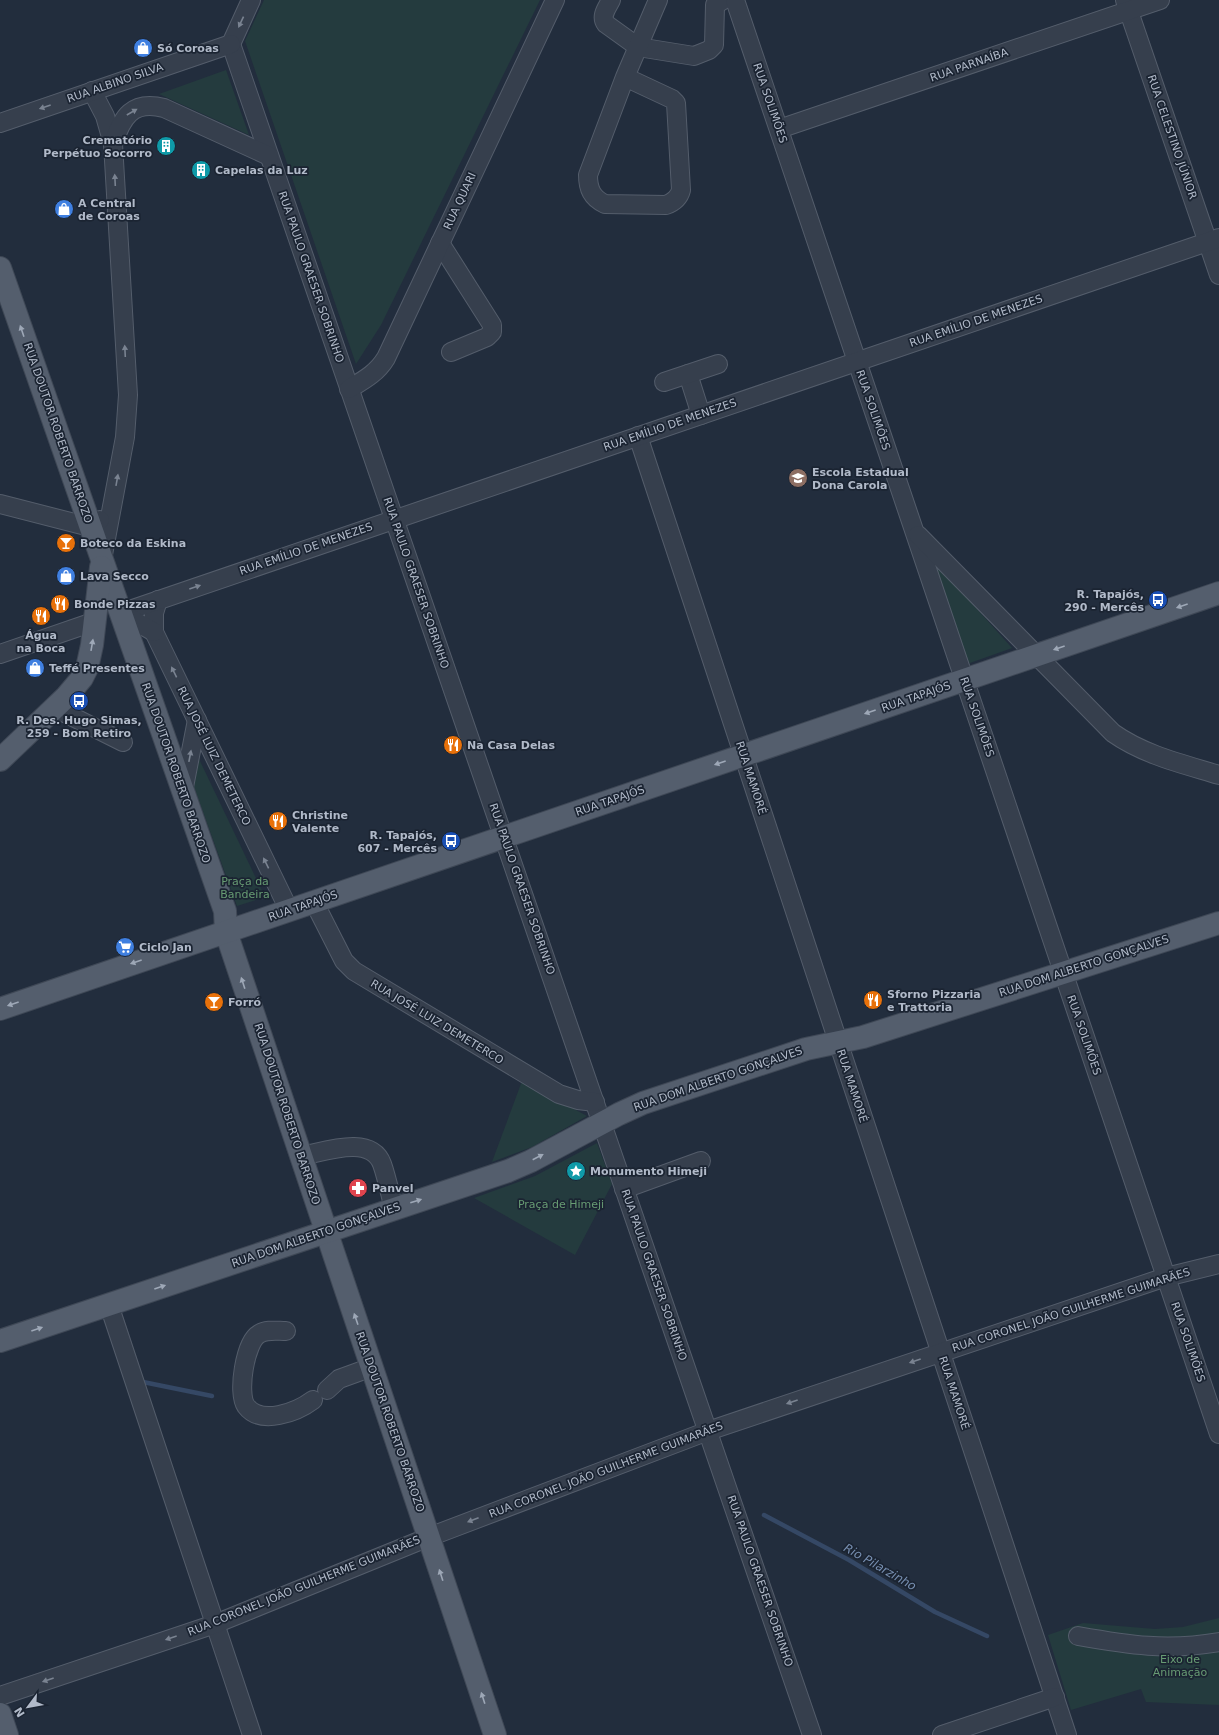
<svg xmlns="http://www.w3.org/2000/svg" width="1219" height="1735" viewBox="0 0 1219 1735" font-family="'DejaVu Sans',sans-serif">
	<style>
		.green { fill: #243b3e }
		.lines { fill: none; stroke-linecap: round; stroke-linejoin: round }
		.stream { stroke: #354865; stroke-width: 4.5 }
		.minor-casing { stroke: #545d6b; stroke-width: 20 }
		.major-casing { stroke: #3f4856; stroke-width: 24 }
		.minor { stroke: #363f4d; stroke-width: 18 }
		.major { stroke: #545e6d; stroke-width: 22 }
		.oneway { fill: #7a8391 }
		.oneway2 { fill: #9ea8b7 }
		.labels { text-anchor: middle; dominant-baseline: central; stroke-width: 3.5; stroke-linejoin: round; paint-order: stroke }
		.poi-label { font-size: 11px; font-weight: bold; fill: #b1bac9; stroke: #1b2432; text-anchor: start }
		.street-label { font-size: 11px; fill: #b1bac9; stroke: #1b2432 }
		.park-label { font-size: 11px; fill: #679b73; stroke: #1b2432 }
		.water-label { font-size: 12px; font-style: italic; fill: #7890b2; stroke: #1b2432 }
	</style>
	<rect width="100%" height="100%" fill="#222d3d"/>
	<g class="green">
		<polygon points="264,0 540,0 381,325 356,364 245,41"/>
		<polygon points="226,70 249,135 159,94"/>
		<polygon points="932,559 1012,648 967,664"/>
		<polygon points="199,759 265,897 237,906 194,787"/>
		<polygon points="522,1081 587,1116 532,1147 492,1162"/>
		<polygon points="597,1143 612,1184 575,1255 474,1198 535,1176"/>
		<polygon points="1219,1618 1219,1705 1146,1702 1141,1689 1071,1710 1048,1635 1083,1623 1155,1629 1183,1627"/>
	</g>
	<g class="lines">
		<g class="stream">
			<polyline points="143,1382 212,1396"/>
			<polyline points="764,1515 849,1560 935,1612 987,1636"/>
		</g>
		<g class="minor-casing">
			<g id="minor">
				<path d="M 611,0 C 607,8 600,16 606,24 L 638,47 L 694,56 L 709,50 L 714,45 L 715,5 L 723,0"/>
				<polyline points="735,0 1219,1434"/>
				<polyline points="1125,0 1219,275"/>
				<polyline points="231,44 812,1735"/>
				<polyline points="231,44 251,0"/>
				<path d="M 625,77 L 672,99 L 676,103 L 681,190 C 679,198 674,202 666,205 L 605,204 C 592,198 588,189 588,175 L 625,77 L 658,0"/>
				<polyline points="92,91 105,116 113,144 128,395 125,437 102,560"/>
				<polyline points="0,123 231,44"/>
				<polyline points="779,129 1160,0"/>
				<path d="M 113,144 C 122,117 132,100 164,108 L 269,156"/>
				<polyline points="440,243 492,325 492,332 487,337 451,352"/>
				<polyline points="688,374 701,415"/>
				<polyline points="664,382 718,364"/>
				<path d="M 349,389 C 364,380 377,373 386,358 L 555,0"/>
				<polyline points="638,436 1067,1735"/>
				<polyline points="0,504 90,527 100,520"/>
				<path d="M 918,535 L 1113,733 C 1144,755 1183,764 1219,775"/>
				<polyline points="158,600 154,613 154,632 289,910"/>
				<polyline points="121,613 1219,238"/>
				<polyline points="121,613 154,632"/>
				<polyline points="0,654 96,621"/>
				<polyline points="55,708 123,742"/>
				<polyline points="183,792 197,720"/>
				<polyline points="314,902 344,961 354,971 559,1094 578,1100 595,1102"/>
				<path d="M 301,1156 C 324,1152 371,1134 382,1164 C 387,1178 390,1194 394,1209"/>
				<polyline points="624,1189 701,1161"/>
				<polyline points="109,1305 252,1735"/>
				<path d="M 286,1331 C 277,1331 267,1329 259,1334 C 245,1342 237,1393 246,1406 C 261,1426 297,1412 313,1400"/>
				<polyline points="327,1390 339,1379 372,1367"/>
				<path d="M 1078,1636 C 1129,1645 1167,1651 1219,1642"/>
				<polyline points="0,1696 215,1624 429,1537 708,1431 1166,1277 1219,1264"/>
				<polyline points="942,1735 1055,1697"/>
			</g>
		</g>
		<g class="major-casing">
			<g id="major">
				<polyline points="0,268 225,911 226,932 495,1735"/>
				<polyline points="0,760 66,697 82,678 87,668 92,645 101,567"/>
				<polyline points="0,1009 1219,593"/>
				<polyline points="0,1341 508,1171 531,1161 619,1114 643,1103 806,1049 863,1037 1219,923"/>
				<polyline points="0,1714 7,1735"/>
			</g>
		</g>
		<use href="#minor" class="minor"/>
		<use href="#major" class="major"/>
	</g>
	<defs><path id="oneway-solid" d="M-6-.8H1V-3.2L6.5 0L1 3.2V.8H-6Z"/></defs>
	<g class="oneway">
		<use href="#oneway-solid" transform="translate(241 22) rotate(115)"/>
		<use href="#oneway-solid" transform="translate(45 107) rotate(161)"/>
		<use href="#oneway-solid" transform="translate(132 112) rotate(-30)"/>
		<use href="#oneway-solid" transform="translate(115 180) rotate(-93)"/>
		<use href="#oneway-solid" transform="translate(125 351) rotate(-93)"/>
		<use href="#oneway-solid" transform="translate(117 480) rotate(-80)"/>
		<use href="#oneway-solid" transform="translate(195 587) rotate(-19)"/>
		<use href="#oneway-solid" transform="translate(174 672) rotate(-116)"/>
		<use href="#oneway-solid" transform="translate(190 756) rotate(-79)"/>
		<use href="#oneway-solid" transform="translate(266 863) rotate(-116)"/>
		<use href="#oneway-solid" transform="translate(915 1361) rotate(161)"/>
		<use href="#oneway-solid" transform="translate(792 1402) rotate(161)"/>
		<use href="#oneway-solid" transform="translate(473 1520) rotate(159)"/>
		<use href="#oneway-solid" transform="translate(171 1638) rotate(161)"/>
		<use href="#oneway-solid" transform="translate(48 1680) rotate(161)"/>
	</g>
	<g class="oneway2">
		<use href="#oneway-solid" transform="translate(22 331) rotate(-109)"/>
		<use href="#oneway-solid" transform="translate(1182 606) rotate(161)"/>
		<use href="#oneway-solid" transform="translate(92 645) rotate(-80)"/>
		<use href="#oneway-solid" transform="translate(1059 648) rotate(161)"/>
		<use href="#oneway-solid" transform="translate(870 712) rotate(161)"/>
		<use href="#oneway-solid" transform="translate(720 763) rotate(161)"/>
		<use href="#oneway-solid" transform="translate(136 962) rotate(161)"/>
		<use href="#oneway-solid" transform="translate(243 983) rotate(-108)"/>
		<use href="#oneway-solid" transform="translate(13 1004) rotate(161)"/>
		<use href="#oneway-solid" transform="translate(538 1157) rotate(-27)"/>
		<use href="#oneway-solid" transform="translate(416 1201) rotate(-18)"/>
		<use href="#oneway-solid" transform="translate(160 1287) rotate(-19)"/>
		<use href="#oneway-solid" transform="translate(356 1319) rotate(-109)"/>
		<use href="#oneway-solid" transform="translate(37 1329) rotate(-19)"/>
		<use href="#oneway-solid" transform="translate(441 1575) rotate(-108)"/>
		<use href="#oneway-solid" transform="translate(483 1698) rotate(-108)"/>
	</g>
	<defs>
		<g id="shop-disc" transform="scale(1)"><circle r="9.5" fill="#3f7fe0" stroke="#1b2432"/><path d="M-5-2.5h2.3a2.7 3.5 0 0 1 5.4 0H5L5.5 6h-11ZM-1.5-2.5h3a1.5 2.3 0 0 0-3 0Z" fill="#fff"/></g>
		<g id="building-disc" transform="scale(1)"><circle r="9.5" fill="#0f9aa8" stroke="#1b2432"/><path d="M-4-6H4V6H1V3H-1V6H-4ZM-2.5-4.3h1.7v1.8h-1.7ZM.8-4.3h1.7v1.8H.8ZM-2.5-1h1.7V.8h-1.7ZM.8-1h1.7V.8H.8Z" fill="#fff"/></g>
		<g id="school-disc" transform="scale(1)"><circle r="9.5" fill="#8d6e63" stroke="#1b2432"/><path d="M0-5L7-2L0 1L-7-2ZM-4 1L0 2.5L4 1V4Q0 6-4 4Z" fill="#fff"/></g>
		<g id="bar-disc" transform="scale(1)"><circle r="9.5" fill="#e8710a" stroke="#1b2432"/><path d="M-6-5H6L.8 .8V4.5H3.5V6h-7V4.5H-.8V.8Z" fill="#fff"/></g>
		<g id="bus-disc" transform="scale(1)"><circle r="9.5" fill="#1a4fb4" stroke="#1b2432"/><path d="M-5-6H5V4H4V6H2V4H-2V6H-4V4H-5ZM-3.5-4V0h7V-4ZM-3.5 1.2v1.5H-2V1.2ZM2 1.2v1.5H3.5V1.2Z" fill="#fff"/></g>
		<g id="restaurant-disc" transform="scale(1)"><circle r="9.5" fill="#e8710a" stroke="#1b2432"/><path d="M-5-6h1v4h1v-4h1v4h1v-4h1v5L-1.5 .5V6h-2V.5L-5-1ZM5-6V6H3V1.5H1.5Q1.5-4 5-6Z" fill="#fff"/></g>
		<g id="supermarket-disc" transform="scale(1)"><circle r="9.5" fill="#3f7fe0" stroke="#1b2432"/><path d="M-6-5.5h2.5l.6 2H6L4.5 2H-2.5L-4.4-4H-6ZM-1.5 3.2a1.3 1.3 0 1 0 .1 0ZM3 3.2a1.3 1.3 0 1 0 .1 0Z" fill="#fff"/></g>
		<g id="sight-disc" transform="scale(1)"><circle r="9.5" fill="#0f9aa8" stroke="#1b2432"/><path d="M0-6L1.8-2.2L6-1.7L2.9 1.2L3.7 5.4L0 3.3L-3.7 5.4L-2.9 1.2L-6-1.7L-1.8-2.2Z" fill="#fff"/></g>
		<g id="pharmacy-disc" transform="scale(1)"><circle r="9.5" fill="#e0444e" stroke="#1b2432"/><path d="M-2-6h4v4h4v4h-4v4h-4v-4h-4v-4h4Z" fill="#fff"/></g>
	</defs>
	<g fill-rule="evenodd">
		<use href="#shop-disc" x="143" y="48"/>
		<use href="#building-disc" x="166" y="146"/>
		<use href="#building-disc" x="201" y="170"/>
		<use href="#shop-disc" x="64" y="209"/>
		<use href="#school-disc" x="798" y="478"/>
		<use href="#bar-disc" x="66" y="543"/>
		<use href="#shop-disc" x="66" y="576"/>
		<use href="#bus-disc" x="1158" y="600"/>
		<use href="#restaurant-disc" x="60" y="604"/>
		<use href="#restaurant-disc" x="41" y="616"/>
		<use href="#shop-disc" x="35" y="668"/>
		<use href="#bus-disc" x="79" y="701"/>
		<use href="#restaurant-disc" x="453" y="745"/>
		<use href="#restaurant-disc" x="278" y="821"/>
		<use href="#bus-disc" x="451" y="841"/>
		<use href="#supermarket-disc" x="125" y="947"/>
		<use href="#restaurant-disc" x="873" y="1000"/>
		<use href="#bar-disc" x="214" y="1002"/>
		<use href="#sight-disc" x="576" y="1171"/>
		<use href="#pharmacy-disc" x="358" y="1188"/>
	</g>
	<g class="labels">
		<g class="poi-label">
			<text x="157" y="48">Só Coroas</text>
			<text x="152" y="140" text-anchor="end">Crematório<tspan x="152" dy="13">Perpétuo Socorro</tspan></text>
			<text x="215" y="170">Capelas da Luz</text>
			<text x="78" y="203">A Central<tspan x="78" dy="13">de Coroas</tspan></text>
			<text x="812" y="472">Escola Estadual<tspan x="812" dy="13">Dona Carola</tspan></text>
			<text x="80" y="543">Boteco da Eskina</text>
			<text x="80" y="576">Lava Secco</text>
			<text x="1144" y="594" text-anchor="end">R. Tapajós,<tspan x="1144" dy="13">290 - Mercês</tspan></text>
			<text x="74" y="604">Bonde Pizzas</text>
			<text x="41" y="635" text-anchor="middle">Água<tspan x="41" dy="13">na Boca</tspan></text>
			<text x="49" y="668">Teffé Presentes</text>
			<text x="79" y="720" text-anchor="middle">R. Des. Hugo Simas,<tspan x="79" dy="13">259 - Bom Retiro</tspan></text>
			<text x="467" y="745">Na Casa Delas</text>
			<text x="292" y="815">Christine<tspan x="292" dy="13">Valente</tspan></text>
			<text x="437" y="835" text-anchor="end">R. Tapajós,<tspan x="437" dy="13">607 - Mercês</tspan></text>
			<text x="139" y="947">Ciclo Jan</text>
			<text x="887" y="994">Sforno Pizzaria<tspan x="887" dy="13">e Trattoria</tspan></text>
			<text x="228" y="1002">Forró</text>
			<text x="590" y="1171">Monumento Himeji</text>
			<text x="372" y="1188">Panvel</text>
		</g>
		<g class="street-label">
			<text transform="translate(969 65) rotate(-19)">RUA PARNAÍBA</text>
			<text transform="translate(115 83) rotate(-19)">RUA ALBINO SILVA</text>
			<text transform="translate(770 103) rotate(71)">RUA SOLIMÕES</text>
			<text transform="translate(1172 137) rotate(71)">RUA CELESTINO JÚNIOR</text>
			<text transform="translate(460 201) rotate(-65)">RUA QUARI</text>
			<text transform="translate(311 277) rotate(71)">RUA PAULO GRAESER SOBRINHO</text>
			<text transform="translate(976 321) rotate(-19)">RUA EMÍLIO DE MENEZES</text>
			<text transform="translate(873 410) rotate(71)">RUA SOLIMÕES</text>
			<text transform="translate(670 425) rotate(-19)">RUA EMÍLIO DE MENEZES</text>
			<text transform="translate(58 433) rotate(71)">RUA DOUTOR ROBERTO BARROZO</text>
			<text transform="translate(306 549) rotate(-19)">RUA EMÍLIO DE MENEZES</text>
			<text transform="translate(416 583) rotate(71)">RUA PAULO GRAESER SOBRINHO</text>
			<text transform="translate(916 697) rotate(-19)">RUA TAPAJÓS</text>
			<text transform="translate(977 717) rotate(71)">RUA SOLIMÕES</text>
			<text transform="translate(214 756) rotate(64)">RUA JOSÉ LUIZ DEMETERCO</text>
			<text transform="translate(176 773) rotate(71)">RUA DOUTOR ROBERTO BARROZO</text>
			<text transform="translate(751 778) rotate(72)">RUA MAMORÉ</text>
			<text transform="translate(610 801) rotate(-19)">RUA TAPAJÓS</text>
			<text transform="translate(522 889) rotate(71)">RUA PAULO GRAESER SOBRINHO</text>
			<text transform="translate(303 906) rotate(-19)">RUA TAPAJÓS</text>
			<text transform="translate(1084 966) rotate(-18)">RUA DOM ALBERTO GONÇALVES</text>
			<text transform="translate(437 1022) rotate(31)">RUA JOSÉ LUIZ DEMETERCO</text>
			<text transform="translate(1084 1035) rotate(71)">RUA SOLIMÕES</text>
			<text transform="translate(718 1079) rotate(-19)">RUA DOM ALBERTO GONÇALVES</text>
			<text transform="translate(852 1086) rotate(72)">RUA MAMORÉ</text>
			<text transform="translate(287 1114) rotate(72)">RUA DOUTOR ROBERTO BARROZO</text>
			<text transform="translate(316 1235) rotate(-19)">RUA DOM ALBERTO GONÇALVES</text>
			<text transform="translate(654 1275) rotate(71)">RUA PAULO GRAESER SOBRINHO</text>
			<text transform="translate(1071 1310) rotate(-18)">RUA CORONEL JOÃO GUILHERME GUIMARÃES</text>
			<text transform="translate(1188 1342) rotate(71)">RUA SOLIMÕES</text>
			<text transform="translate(954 1393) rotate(72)">RUA MAMORÉ</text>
			<text transform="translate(390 1422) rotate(71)">RUA DOUTOR ROBERTO BARROZO</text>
			<text transform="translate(606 1470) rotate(-21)">RUA CORONEL JOÃO GUILHERME GUIMARÃES</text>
			<text transform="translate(760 1581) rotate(71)">RUA PAULO GRAESER SOBRINHO</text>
			<text transform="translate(304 1586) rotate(-22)">RUA CORONEL JOÃO GUILHERME GUIMARÃES</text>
		</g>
		<g class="park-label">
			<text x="245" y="881">Praça da<tspan x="245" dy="13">Bandeira</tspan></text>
			<text x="561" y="1204">Praça de Himeji</text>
			<text x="1180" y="1659">Eixo de<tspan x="1180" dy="13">Animação</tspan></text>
		</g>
		<g class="water-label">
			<text transform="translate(880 1567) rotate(30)">Rio Pilarzinho</text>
		</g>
	</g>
	<g transform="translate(28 1707) rotate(238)" stroke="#1b2432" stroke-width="3" paint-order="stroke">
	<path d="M0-3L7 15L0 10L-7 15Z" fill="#b1bac9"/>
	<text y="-6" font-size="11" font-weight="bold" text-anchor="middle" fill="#b1bac9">N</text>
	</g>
</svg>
